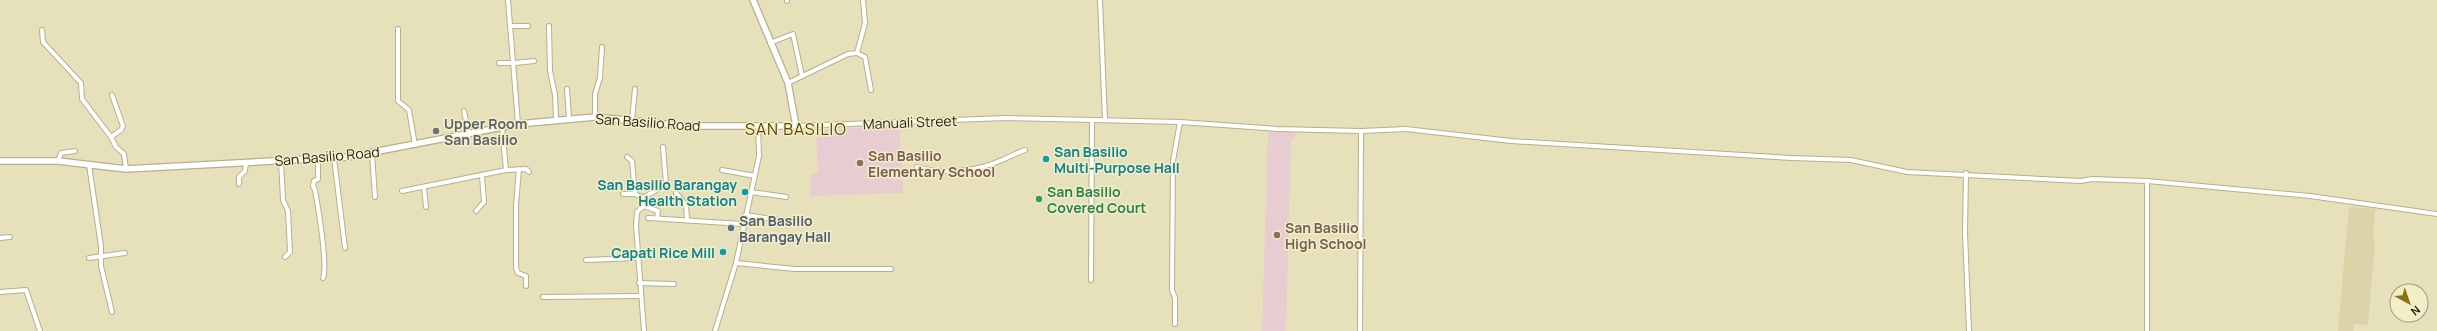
<svg xmlns="http://www.w3.org/2000/svg" width="2437" height="331" viewBox="0 0 2437 331" font-family="Manrope,sans-serif">
	<style>
		.built { fill: #dbd4a8 }
		.education { fill: #e7cdd1 }
		.lines { fill: none; stroke-linecap: round; stroke-linejoin: round }
		.street-casing { stroke: #b6b08d; stroke-width: 6 }
		.secondary-casing { stroke: #b6b08d; stroke-width: 8 }
		.street { stroke: #fff; stroke-width: 4 }
		.secondary { stroke: #fff; stroke-width: 5.5 }
		.worship-dot { fill: #6b7280; stroke: #f3edc8; stroke-width: 1.5 }
		.culture-dot { fill: #0f9aa8; stroke: #f3edc8; stroke-width: 1.5 }
		.education-dot { fill: #8d6e63; stroke: #f3edc8; stroke-width: 1.5 }
		.leisure-dot { fill: #2e9e5b; stroke: #f3edc8; stroke-width: 1.5 }
		.service-dot { fill: #5c6f8a; stroke: #f3edc8; stroke-width: 1.5 }
		.labels { text-anchor: middle; dominant-baseline: central; stroke-width: 3; stroke-linejoin: round; paint-order: stroke }
		.street-label { font-size: 14px; fill: #211e11; stroke: #f3edc8 }
		.worship-label { font-size: 14px; font-weight: bold; fill: #5b616d; stroke: #f3edc8; text-anchor: start }
		.culture-label { font-size: 14px; font-weight: bold; fill: #0d838f; stroke: #f3edc8; text-anchor: end }
		.education-label { font-size: 14px; font-weight: bold; fill: #785e54; stroke: #f3edc8; text-anchor: start }
		.leisure-label { font-size: 14px; font-weight: bold; fill: #27864d; stroke: #f3edc8; text-anchor: start }
		.service-label { font-size: 14px; font-weight: bold; fill: #4e5e75; stroke: #f3edc8; text-anchor: start }
		.quarter-label { font-size: 16px; letter-spacing: 1px; fill: #5a4706; stroke: #f3edc8 }
	</style>
	<rect width="100%" height="100%" fill="#e6e0bb"/>
	<polygon class="built" points="2349,207 2375,209 2373,241 2375,242 2368,325 2354,324 2353,331 2338,331"/>
	<g class="education">
		<polygon points="899,126 903,193 811,196 810,174 818,173 816,130"/>
		<polygon points="1268,132 1295,132 1295,139 1291,139 1286,331 1262,331"/>
	</g>
	<g class="lines">
		<g class="street-casing">
			<g id="street">
				<polyline points="508,0 518,124"/>
				<polyline points="787,0 787,1"/>
				<polyline points="1100,0 1105,120"/>
				<polyline points="511,26 528,26"/>
				<polyline points="549,26 550,71 555,95 556,119"/>
				<polyline points="398,29 398,101 409,110 415,145"/>
				<polyline points="42,30 43,42 81,83 82,99 111,137 116,147 124,154 126,169"/>
				<polyline points="770,43 793,34 802,76"/>
				<polyline points="857,53 865,57 871,90"/>
				<polyline points="499,63 515,63 534,61"/>
				<polyline points="788,83 848,54 857,53 865,23 863,0"/>
				<polyline points="567,89 569,118"/>
				<polyline points="464,111 469,135"/>
				<polyline points="595,117 595,94 600,78 602,47"/>
				<polyline points="632,120 635,89"/>
				<polyline points="796,126 1005,118 1180,122 1278,129 1361,131 1406,129 1511,141 1792,158 1851,160 1907,172 2081,181 2092,179 2147,181 2310,196 2437,214"/>
				<polyline points="502,127 506,170"/>
				<polyline points="111,137 121,130 123,126 112,95"/>
				<polyline points="372,154 375,197"/>
				<polyline points="627,157 632,161 635,194 643,198"/>
				<polyline points="334,158 345,248"/>
				<path d="M 318,159 L 318,179 L 314,181 L 313,186 L 315,190 C 318,206 328,265 323,278"/>
				<polyline points="58,161 61,153 75,151"/>
				<polyline points="281,161 283,200 288,211 290,252 285,257"/>
				<polyline points="89,165 101,246 101,266 112,312"/>
				<path d="M 917,167 C 941,175 979,171 1002,160 C 1010,157 1016,153 1025,150"/>
				<polyline points="519,169 516,205 516,268 518,273 526,276 526,286"/>
				<polyline points="722,170 755,176"/>
				<polyline points="1966,173 1965,233 1969,331"/>
				<polyline points="2147,181 2147,331"/>
				<polyline points="239,184 239,177 245,171 246,163"/>
				<polyline points="424,188 426,207"/>
				<polyline points="402,191 506,170 526,169 529,172"/>
				<polyline points="751,192 786,197"/>
				<polyline points="676,193 686,205 687,219"/>
				<polyline points="623,194 635,194"/>
				<polyline points="643,198 666,184 663,147"/>
				<polyline points="643,198 644,206 658,211 657,218"/>
				<polyline points="644,206 637,212 636,226 644,331"/>
				<polyline points="476,211 484,202 482,176"/>
				<polyline points="745,215 785,221"/>
				<polyline points="648,218 743,224"/>
				<polyline points="0,238 10,237"/>
				<polyline points="89,258 125,253"/>
				<polyline points="586,260 637,258"/>
				<polyline points="736,263 795,269 891,269"/>
				<polyline points="1091,280 1092,120"/>
				<polyline points="639,283 674,284"/>
				<polyline points="0,292 26,290 40,331"/>
				<polyline points="543,297 640,296"/>
				<polyline points="1175,324 1175,298 1172,290 1173,161 1180,122"/>
				<polyline points="715,331 736,263 759,156 758,127"/>
				<polyline points="1360,331 1361,131"/>
			</g>
		</g>
		<g class="secondary-casing">
			<polyline id="secondary" points="0,161 58,161 126,169 348,157 518,124 595,117 685,126 796,126 788,83 753,0"/>
		</g>
		<use href="#street" class="street"/>
		<use href="#secondary" class="secondary"/>
	</g>
	<circle class="worship-dot" cx="436" cy="131" r="4"/>
	<g class="culture-dot">
		<circle cx="1046" cy="159" r="4"/>
		<circle cx="745" cy="192" r="4"/>
		<circle cx="723" cy="252" r="4"/>
	</g>
	<g class="education-dot">
		<circle cx="860" cy="163" r="4"/>
		<circle cx="1277" cy="235" r="4"/>
	</g>
	<circle class="leisure-dot" cx="1039" cy="199" r="4"/>
	<circle class="service-dot" cx="731" cy="228" r="4"/>
	<g class="labels">
		<g class="street-label">
			<text transform="translate(648 122) rotate(4)">San Basilio Road</text>
			<text transform="translate(910 122) rotate(-2)">Manuali Street</text>
			<text transform="translate(327 156) rotate(-5)">San Basilio Road</text>
		</g>
		<g class="worship-label">
			<text x="444" y="123">Upper Room<tspan x="444" dy="16">San Basilio</tspan></text>
		</g>
		<g class="culture-label">
			<text x="1054" y="151" text-anchor="start">San Basilio<tspan x="1054" dy="16">Multi-Purpose Hall</tspan></text>
			<text x="737" y="184">San Basilio Barangay<tspan x="737" dy="16">Health Station</tspan></text>
			<text x="715" y="252">Capati Rice Mill</text>
		</g>
		<g class="education-label">
			<text x="868" y="155">San Basilio<tspan x="868" dy="16">Elementary School</tspan></text>
			<text x="1285" y="227">San Basilio<tspan x="1285" dy="16">High School</tspan></text>
		</g>
		<g class="leisure-label">
			<text x="1047" y="191">San Basilio<tspan x="1047" dy="16">Covered Court</tspan></text>
		</g>
		<g class="service-label">
			<text x="739" y="220">San Basilio<tspan x="739" dy="16">Barangay Hall</tspan></text>
		</g>
		<g class="quarter-label">
			<text x="796" y="129">SAN BASILIO</text>
		</g>
	</g>
	<g transform="translate(2409 303) rotate(140)"><circle r="19" fill="#f3edc8" stroke="#9f9a7f"/>
	<path d="M0-3L7 15L0 10L-7 15Z" fill="#8b6f11"/>
	<text y="-6" font-size="11" font-weight="bold" text-anchor="middle" fill="#211e11">N</text>
	</g>
</svg>
